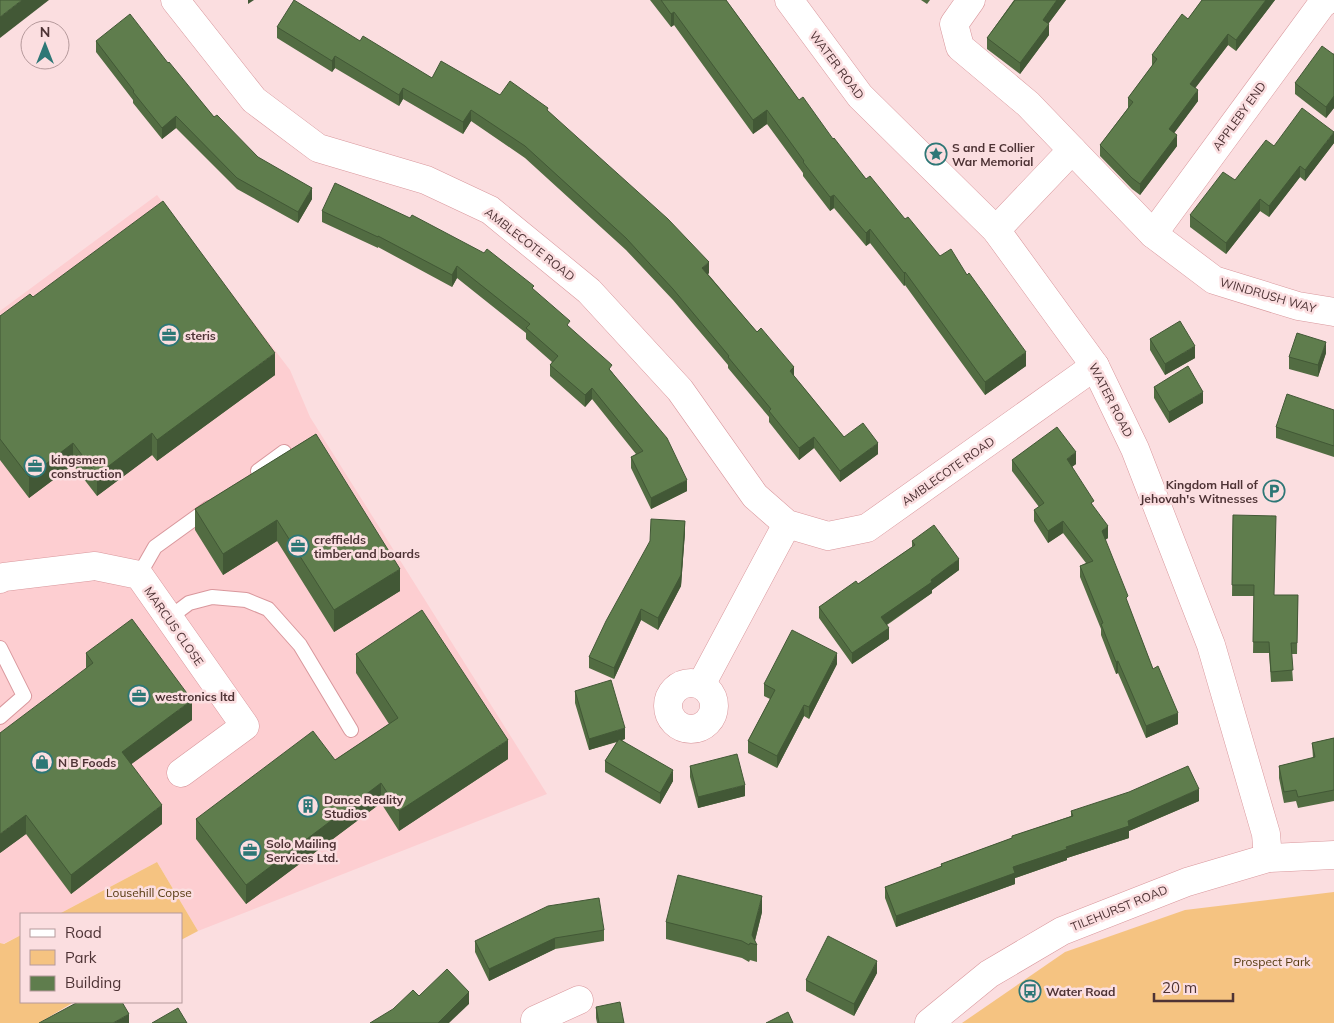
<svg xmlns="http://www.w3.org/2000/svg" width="1334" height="1023" viewBox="0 0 1334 1023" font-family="Mulish,sans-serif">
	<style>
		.built { fill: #fdced1 }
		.green { fill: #f5c381 }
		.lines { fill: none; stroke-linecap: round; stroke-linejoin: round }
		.lane-casing { stroke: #d9979c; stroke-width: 16 }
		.street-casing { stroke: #d9979c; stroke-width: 29 }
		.secondary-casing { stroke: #d9979c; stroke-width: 29 }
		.lane { stroke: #fff; stroke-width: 14 }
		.street { stroke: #fff; stroke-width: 28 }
		.secondary { stroke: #fff; stroke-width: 28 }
		.wall { fill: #526c42 }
		.shaded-wall { fill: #425836 }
		.building { fill: #5f7d4d; stroke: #425836 }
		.labels { text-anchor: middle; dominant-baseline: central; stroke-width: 5; stroke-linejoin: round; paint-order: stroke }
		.street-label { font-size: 12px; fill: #4e3335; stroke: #fbdee0 }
		.poi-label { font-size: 12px; font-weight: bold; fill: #4e3335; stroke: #fbdee0; text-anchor: start }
		.park-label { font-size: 12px; fill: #563a10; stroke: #fbdee0 }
	</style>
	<rect width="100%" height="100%" fill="#fbdee0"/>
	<polygon class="built" points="157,195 290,370 310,417 547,794 198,931 157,862 59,914 21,914 21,935 3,944 0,943 0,311"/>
	<g class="green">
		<polygon points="157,862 198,931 181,940 181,914 59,914"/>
		<polygon points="1334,892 1334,1023 962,1023 1065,952 1185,910"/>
		<polygon points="21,935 21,1002 74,1002 39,1023 0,1023 0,943 4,944"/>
	</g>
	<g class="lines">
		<g class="lane-casing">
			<g id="lane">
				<polyline points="258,471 284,452"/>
				<polyline points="139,575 155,547 209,508"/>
				<polyline points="169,618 189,603 212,597 246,600 268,609 300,645 351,730"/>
				<polyline points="0,648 24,696 0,717"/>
			</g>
		</g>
		<g class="street-casing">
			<g id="street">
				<polyline points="175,0 254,100 318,148 426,180 490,210 589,291 680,390 755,496 787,524 828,536 867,528 1095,366"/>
				<polyline points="971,0 954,24 960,47 1028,104 1153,234 1214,280 1298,306 1334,312"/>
				<polyline points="996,230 1072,150"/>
				<polyline points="1153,234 1322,4 1328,0"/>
				<polyline points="0,579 4,577 95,566 139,575 245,726 181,773"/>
				<circle cx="691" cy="706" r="23"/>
				<polyline points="701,685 787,524"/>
				<polyline points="535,1020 579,1000"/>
			</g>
		</g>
		<g class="secondary-casing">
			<g id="secondary">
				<polyline points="789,0 860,96 996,230 1095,366 1135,449 1211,645 1266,834 1268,858"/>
				<polyline points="929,1023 989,974 1062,931 1187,882 1268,858 1334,855"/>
			</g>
		</g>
		<use href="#lane" class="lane"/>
		<use href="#street" class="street"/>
		<use href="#secondary" class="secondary"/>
	</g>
	<g class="wall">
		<polygon points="650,0 726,0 799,100 866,179 940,256 967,275 1026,366 985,395 905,285 904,286 870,243 866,246 834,208 830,211 803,176 803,173 767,124 753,134 674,25 671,27"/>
		<polygon points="921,0 930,0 927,4"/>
		<polygon points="1014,0 1066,0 1048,24 1049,35 1020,74 987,49 987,38"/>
		<polygon points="1202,0 1275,0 1236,51 1228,45 1195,88 1198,101 1174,133 1177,146 1140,195 1132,189 1100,156 1100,145 1128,108 1128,98 1152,66 1152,55 1188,19"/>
		<polygon points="277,27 360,41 432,78 500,95 548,111 709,273 708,274 794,376 844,437 878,454 840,482 814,448 799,460 769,422 769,417 728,368 728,365 673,300 626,250 525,158 471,121 463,134 403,99 399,106 335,68 332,72 277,38"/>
		<polygon points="96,41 168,63 214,117 258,157 312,199 298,223 237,189 176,128 162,139 133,103 133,100 96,52"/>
		<polygon points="1333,54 1334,54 1334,108 1326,118 1295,94 1295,83"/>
		<polygon points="1334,143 1305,181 1300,177 1269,217 1260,211 1226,254 1190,227 1190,215 1235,180 1274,146"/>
		<polygon points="322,211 534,290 612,372 687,491 651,509 631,468 631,457 636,454 592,399 585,407 550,376 550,365 552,362 526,339 526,333 457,278 452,287 378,247 378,248 322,222"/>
		<polygon points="33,297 275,375 157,461 152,455 97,496 73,465 29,498 0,460 0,316"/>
		<polygon points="1150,339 1195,358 1165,375 1150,350"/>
		<polygon points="1326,353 1318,377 1289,369 1289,357"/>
		<polygon points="1154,387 1203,403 1169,423 1154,398"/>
		<polygon points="1334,410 1334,457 1276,438 1276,427"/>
		<polygon points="316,434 400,591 334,632 277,541 223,575 195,530 195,509"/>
		<polygon points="1012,460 1076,464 1072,467 1094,508 1108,538 1105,540 1128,604 1153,669 1178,724 1146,738 1118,673 1116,674 1101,635 1101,629 1080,577 1080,566 1086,563 1063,533 1048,543 1034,521 1034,510 1039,507 1012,471"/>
		<polygon points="1233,515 1274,595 1298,595 1297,654 1291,654 1293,681 1271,682 1269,653 1253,653 1254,596 1232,596"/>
		<polygon points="685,532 681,586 658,630 641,620 614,679 589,668 589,657"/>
		<polygon points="912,541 959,570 932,590 932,593 887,625 889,639 852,664 819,618 819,607 858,584 912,547"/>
		<polygon points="86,653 192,720 131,764 162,824 71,894 26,834 0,853 86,668"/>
		<polygon points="356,654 508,759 399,831 381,803 246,904 196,839 196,819 335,760 389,724 356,673"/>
		<polygon points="837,664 809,719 804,716 777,768 748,753 748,741 770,699 764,696 764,684"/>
		<polygon points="575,691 625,739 622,740 673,781 660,804 605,772 605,761 617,742 589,750 575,703"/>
		<polygon points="1334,738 1334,801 1298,808 1296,801 1284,803 1279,778 1279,766 1313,758 1312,743"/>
		<polygon points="690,766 745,796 698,808 690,777"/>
		<polygon points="1199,801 1129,831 1129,838 1067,858 1067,860 1015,878 1015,884 896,927 885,898 885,887 941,867 941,864 1012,838 1012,836 1071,816 1071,811"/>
		<polygon points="762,912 755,941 757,945 757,962 750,960 749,962 742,958 666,939 666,922"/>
		<polygon points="604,930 604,941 555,949 489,981 475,952 475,941"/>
		<polygon points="877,973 854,1016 806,991 806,980"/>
		<polygon points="596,1007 624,1023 597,1023 596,1018"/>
	</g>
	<g class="shaded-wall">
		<polygon points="22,0 49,0 0,38 0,17"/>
		<polygon points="248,0 254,0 248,4"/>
		<polygon points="1057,0 1066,0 1043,31 1043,20"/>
		<polygon points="1266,0 1275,0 1236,51 1236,40"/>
		<polygon points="674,12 674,25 671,27 671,14"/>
		<polygon points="1049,24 1049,35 1020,74 1020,63"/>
		<polygon points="1228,34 1228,45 1190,95 1190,84"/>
		<polygon points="335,56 335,68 332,72 332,61"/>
		<polygon points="403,88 403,99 399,106 399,95"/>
		<polygon points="1198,90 1198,101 1169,140 1169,129"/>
		<polygon points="1334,96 1334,108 1326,118 1326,107"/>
		<polygon points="471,110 471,121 463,134 463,122"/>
		<polygon points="767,110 767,124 753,134 753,120"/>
		<polygon points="176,116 176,128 162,139 162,128"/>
		<polygon points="1334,132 1334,143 1305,181 1305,170"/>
		<polygon points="1177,135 1177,146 1140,195 1140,184"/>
		<polygon points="1300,166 1300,177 1269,217 1269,206"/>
		<polygon points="312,188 312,199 298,223 298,212"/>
		<polygon points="834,195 834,208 830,211 830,197"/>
		<polygon points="1260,199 1260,211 1226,254 1226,243"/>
		<polygon points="870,229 870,243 866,246 866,233"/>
		<polygon points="709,262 709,273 702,279 702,268"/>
		<polygon points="457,266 457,278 452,287 452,275"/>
		<polygon points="905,272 905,285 904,286 904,273"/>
		<polygon points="1326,342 1326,353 1318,377 1318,365"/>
		<polygon points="1195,346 1195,358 1165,375 1165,364"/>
		<polygon points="1026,352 1026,366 985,395 985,382"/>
		<polygon points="275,353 275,375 157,461 157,440"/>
		<polygon points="794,367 794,378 790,371"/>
		<polygon points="592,388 592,399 585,407 585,395"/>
		<polygon points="1203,392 1203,403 1169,423 1169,412"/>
		<polygon points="152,433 152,455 97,496 97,475"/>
		<polygon points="814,437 814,448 799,460 799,448"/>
		<polygon points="73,443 73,465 29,498 29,477"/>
		<polygon points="878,443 878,454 840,482 840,471"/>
		<polygon points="1076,452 1076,464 1067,470 1067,459"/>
		<polygon points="687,480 687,491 651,509 651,498"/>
		<polygon points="277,520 277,541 223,575 223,554"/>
		<polygon points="685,521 685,532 681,586 658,630 658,618"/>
		<polygon points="1063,521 1063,533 1048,543 1048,531"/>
		<polygon points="1108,526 1108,538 1102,542 1102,531"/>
		<polygon points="959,559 959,570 932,590 932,593 881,628 881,617"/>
		<polygon points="400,569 400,591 334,632 334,610"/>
		<polygon points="641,609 641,620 614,679 614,668"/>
		<polygon points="889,628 889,639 852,664 852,653"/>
		<polygon points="837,653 837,664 809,719 809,707"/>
		<polygon points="1118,661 1118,673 1116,674 1116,662"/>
		<polygon points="192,700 192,720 122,771 122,752"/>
		<polygon points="804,705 804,716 777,768 777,756"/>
		<polygon points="1178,713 1178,724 1146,738 1146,726"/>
		<polygon points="625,728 625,739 589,750 589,739"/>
		<polygon points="508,740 508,759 399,831 399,811"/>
		<polygon points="673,770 673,781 660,804 660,793"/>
		<polygon points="381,783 381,803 246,904 246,885"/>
		<polygon points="745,785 745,796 698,808 698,797"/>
		<polygon points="1199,789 1199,801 1129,831 1129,838 1067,858 1067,860 1015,878 1015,884 896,927 896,916 1013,867 1066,847"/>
		<polygon points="162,805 162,824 71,894 71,875"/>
		<polygon points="26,815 26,834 0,853 0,834"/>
		<polygon points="762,896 762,912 754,944 752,935"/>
		<polygon points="555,938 555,949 489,981 489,969"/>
		<polygon points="877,961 877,973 854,1016 854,1004"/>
		<polygon points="469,992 469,1004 449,1023 438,1023"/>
		<polygon points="129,1014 129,1023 113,1023"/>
	</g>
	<g class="building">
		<polygon points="0,0 22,0 0,17"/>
		<polygon points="294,0 360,41 363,36 432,78 441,61 500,95 510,81 548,108 547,110 668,219 709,262 702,268 757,332 761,328 794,367 790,371 844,437 863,423 878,443 840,471 814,437 799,448 769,411 771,409 728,357 729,356 673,289 626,238 525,146 471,110 463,122 403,88 399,95 335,56 332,61 277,27"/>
		<polygon points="661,0 726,0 799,100 803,97 833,139 834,138 866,179 870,176 905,219 908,217 940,256 951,249 967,275 969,273 1026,352 985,382 905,272 904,273 870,229 866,233 834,195 830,197 803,162 804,161 767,110 753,120 674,12 671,14"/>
		<polygon points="1015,0 1057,0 1043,20 1049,24 1020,63 987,38"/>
		<polygon points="1202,0 1266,0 1236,40 1228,34 1190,84 1198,90 1169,129 1177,135 1140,184 1132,178 1100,145 1133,102 1128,98 1157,59 1152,55 1182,14 1188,19"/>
		<polygon points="130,14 168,63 169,62 214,117 217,115 258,157 312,188 298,212 237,178 176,116 162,128 133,92 134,91 96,41"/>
		<polygon points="1322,46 1333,54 1334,54 1334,96 1326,107 1295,83"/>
		<polygon points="1302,108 1334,132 1305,170 1300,166 1269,206 1260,199 1226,243 1190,215 1223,172 1235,180 1266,140 1274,146"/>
		<polygon points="335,183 410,218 412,215 484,253 487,249 534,286 532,288 570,321 567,325 612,365 609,369 667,438 687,480 651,498 631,457 643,451 592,388 585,395 550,365 558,356 526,328 530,324 457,266 452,275 378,236 378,237 322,211"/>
		<polygon points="163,201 275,353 157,440 152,433 97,475 73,443 29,477 0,439 0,316 30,294 33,297"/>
		<polygon points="1180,321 1195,346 1165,364 1150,339"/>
		<polygon points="1297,333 1326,342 1318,365 1289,357"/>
		<polygon points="1188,366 1203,392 1169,412 1154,387"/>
		<polygon points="1287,394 1334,410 1334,446 1276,427"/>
		<polygon points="1057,427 1076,452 1067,459 1094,501 1091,503 1108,526 1102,531 1128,596 1126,598 1153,669 1158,666 1178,713 1146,726 1118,661 1116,662 1101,624 1103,623 1080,566 1093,561 1063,521 1048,531 1034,510 1044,503 1012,460"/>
		<polygon points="316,434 400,569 334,610 277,520 223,554 195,509"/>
		<polygon points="1233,515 1276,516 1274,595 1298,595 1297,643 1291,643 1293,670 1271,672 1269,642 1253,642 1254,585 1232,585"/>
		<polygon points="651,519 685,521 681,575 658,618 641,609 614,668 589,657 606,621 650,541"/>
		<polygon points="934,525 959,559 931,580 932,582 881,617 889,628 852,653 819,607 856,581 858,584 915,545 912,541"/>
		<polygon points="422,610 508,740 399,811 381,783 246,885 196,819 313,731 335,760 398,718 356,654"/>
		<polygon points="132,619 192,700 122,752 162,805 71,875 26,815 0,834 0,733 93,663 86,653"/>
		<polygon points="792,630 837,653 809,707 804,705 777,756 748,741 775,690 764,684"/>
		<polygon points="611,680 625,728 589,739 575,691"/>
		<polygon points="1334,738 1334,790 1298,797 1296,790 1284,792 1279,766 1315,757 1312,743"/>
		<polygon points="619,739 673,770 660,793 605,761"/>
		<polygon points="737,754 745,785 698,797 690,766"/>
		<polygon points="1188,766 1199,789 1128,821 1129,826 1066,847 1067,849 1013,867 1015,873 896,916 885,887 942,866 941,864 1012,838 1012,836 1073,816 1071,811 1129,792"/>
		<polygon points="678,875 762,896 752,935 757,945 750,943 749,945 742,941 666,922"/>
		<polygon points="599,898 604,930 555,938 489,969 475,941 548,906"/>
		<polygon points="828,936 877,961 854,1004 806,980"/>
		<polygon points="447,969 469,992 438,1023 370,1023 393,1009 413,990 419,996"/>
		<polygon points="78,1002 122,1002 129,1014 113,1023 39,1023"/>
		<polygon points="620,1002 624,1023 599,1023 596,1007"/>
		<polygon points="178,1008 187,1023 152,1023"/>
		<polygon points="788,1012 793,1023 766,1023"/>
	</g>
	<defs>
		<g id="sight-ring" transform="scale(1.125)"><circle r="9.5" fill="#fbdee0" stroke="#2d7776" stroke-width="1.5"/><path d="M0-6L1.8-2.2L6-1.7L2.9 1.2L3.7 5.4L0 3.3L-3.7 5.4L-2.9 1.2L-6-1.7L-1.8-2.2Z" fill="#2d7776"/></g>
		<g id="office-ring" transform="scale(1.125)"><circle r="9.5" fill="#fbdee0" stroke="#2d7776" stroke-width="1.5"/><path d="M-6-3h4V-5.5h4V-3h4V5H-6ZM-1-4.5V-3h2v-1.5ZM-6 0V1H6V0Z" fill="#2d7776"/></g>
		<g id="parking-ring" transform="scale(1.125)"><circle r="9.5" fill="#fbdee0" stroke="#2d7776" stroke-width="1.5"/><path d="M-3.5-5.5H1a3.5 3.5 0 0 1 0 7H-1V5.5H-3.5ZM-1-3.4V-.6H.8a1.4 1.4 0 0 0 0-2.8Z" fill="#2d7776"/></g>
		<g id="shop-ring" transform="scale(1.125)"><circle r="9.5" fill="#fbdee0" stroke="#2d7776" stroke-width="1.5"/><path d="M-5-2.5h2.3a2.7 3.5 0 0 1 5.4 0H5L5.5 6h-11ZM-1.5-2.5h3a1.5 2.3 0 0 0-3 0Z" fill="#2d7776"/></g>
		<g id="building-ring" transform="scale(1.125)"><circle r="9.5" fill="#fbdee0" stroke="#2d7776" stroke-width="1.5"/><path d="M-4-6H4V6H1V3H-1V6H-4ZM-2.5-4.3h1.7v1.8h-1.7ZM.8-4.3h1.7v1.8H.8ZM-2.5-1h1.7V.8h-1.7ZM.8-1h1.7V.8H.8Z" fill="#2d7776"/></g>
		<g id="bus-ring" transform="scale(1.125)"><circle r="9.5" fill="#fbdee0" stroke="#2d7776" stroke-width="1.5"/><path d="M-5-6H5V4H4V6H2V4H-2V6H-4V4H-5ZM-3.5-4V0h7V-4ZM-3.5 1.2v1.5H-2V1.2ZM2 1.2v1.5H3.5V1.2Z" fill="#2d7776"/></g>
	</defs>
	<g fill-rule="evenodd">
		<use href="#sight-ring" x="936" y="154"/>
		<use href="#office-ring" x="169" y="335"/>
		<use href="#office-ring" x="35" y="466"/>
		<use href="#parking-ring" x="1274" y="491"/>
		<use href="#office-ring" x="298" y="546"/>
		<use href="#office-ring" x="139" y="696"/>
		<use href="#shop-ring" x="42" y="762"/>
		<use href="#building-ring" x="308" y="806"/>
		<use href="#office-ring" x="250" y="850"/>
		<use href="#bus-ring" x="1030" y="991"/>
	</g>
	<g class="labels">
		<g class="street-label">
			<text transform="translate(837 65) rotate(53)">WATER ROAD</text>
			<text transform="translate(1239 116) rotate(-54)">APPLEBY END</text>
			<text transform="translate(530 244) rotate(38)">AMBLECOTE ROAD</text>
			<text transform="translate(1268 295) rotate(16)">WINDRUSH WAY</text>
			<text transform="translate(1111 400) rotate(63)">WATER ROAD</text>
			<text transform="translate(948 471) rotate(-35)">AMBLECOTE ROAD</text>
			<text transform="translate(174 626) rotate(55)">MARCUS CLOSE</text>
			<text transform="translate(1119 908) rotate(-22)">TILEHURST ROAD</text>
		</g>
		<g class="poi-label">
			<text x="952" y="147">S and E Collier<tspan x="952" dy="14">War Memorial</tspan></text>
			<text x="185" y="335">steris</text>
			<text x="51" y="459">kingsmen<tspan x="51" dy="14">construction</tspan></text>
			<text x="1258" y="484" text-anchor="end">Kingdom Hall of<tspan x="1258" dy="14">Jehovah's Witnesses</tspan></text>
			<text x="314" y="539">creffields<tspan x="314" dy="14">timber and boards</tspan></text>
			<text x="155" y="696">westronics ltd</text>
			<text x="58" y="762">N B Foods</text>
			<text x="324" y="799">Dance Reality<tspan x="324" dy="14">Studios</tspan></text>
			<text x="266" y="843">Solo Mailing<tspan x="266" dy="14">Services Ltd.</tspan></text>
			<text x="1046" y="991">Water Road</text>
		</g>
		<g class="park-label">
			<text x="149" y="892">Lousehill Copse</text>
			<text x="1272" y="961">Prospect Park</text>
		</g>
	</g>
	<rect x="20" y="913" width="162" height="90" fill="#fbdee0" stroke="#b69a9c"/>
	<rect x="30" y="929" width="25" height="8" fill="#ffffff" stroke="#b69a9c"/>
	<text x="65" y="938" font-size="15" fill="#4e3335">Road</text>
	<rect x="30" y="950" width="25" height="15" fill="#f5c381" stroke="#b69a9c"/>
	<text x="65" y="963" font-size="15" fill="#4e3335">Park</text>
	<rect x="30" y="976" width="25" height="15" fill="#5f7d4d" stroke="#b69a9c"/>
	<text x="65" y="988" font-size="15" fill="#4e3335">Building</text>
	<g transform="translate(45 45)"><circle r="24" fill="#fbdee0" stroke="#b69a9c"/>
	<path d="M0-4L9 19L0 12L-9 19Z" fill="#2d7776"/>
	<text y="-8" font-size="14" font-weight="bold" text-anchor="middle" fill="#4e3335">N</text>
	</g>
	<path d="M1154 993v8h79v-8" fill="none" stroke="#4e3335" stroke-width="2.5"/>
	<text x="1162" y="993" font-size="15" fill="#4e3335" stroke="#fbdee0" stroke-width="4" paint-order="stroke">20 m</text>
</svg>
